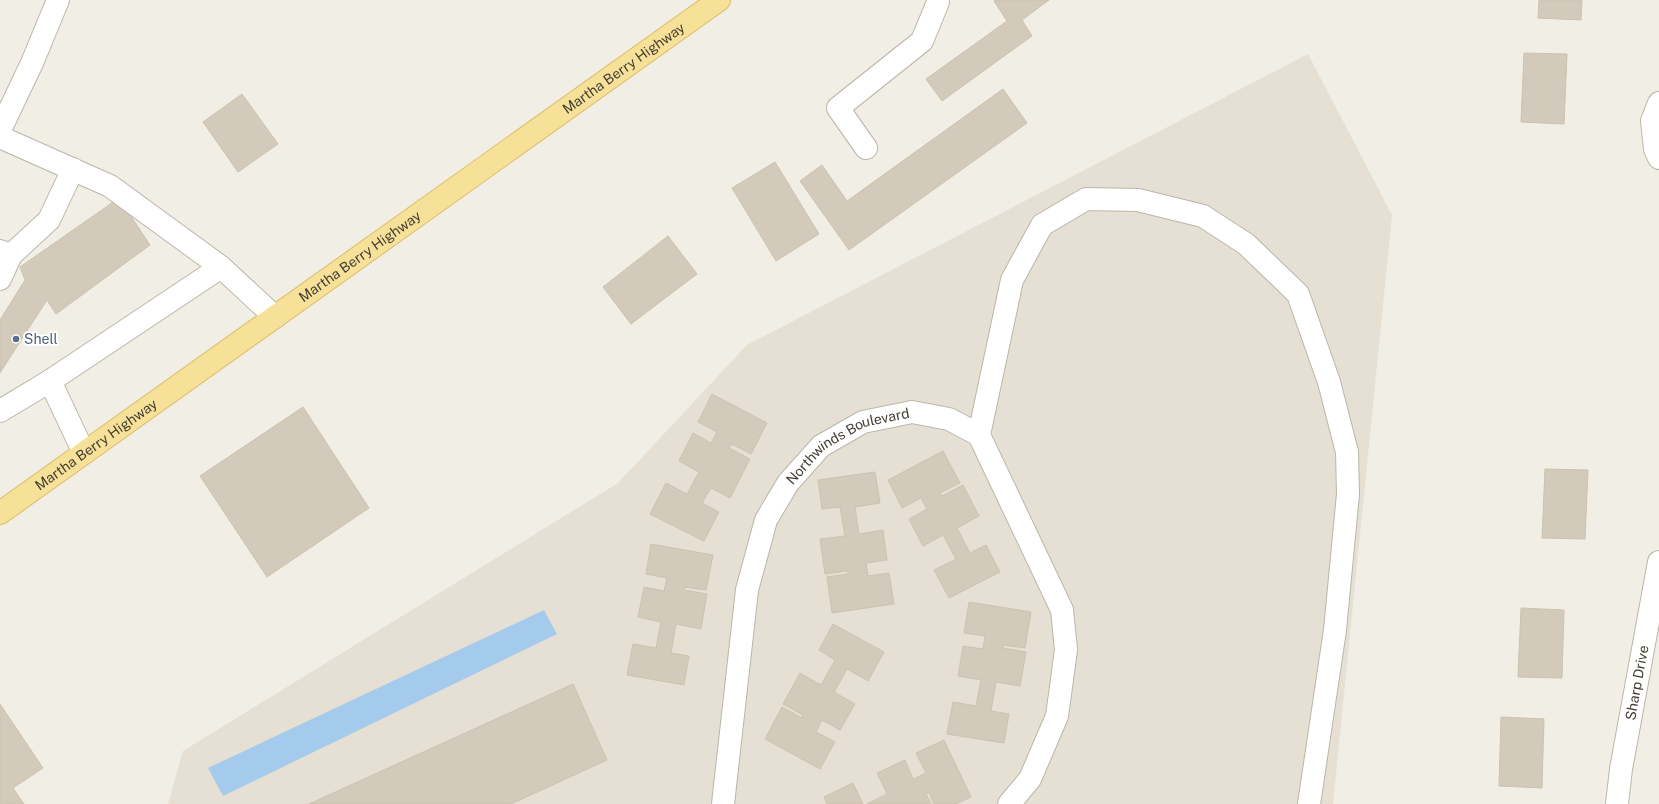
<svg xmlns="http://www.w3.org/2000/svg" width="1659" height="804" viewBox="0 0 1659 804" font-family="'Public Sans',sans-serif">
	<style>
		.residential { fill: #e5e0d3 }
		.water { fill: #a4cbeb }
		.building { fill: #d2cabb; stroke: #ccc2af }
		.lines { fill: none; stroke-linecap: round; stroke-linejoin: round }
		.minor-casing { stroke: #bcb6a8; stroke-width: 24 }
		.major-casing { stroke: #dbbe69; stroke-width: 24 }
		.minor { stroke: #fff; stroke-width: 22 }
		.major { stroke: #f7e098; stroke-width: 22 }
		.service-dot { fill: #5c6f8a; stroke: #fff; stroke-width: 1.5 }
		.labels { text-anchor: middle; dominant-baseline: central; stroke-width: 4; stroke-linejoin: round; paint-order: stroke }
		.street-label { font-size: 14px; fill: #433e35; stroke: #fff }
		.service-label { font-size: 14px; fill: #4e5e75; stroke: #fff; text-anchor: start }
	</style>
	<rect width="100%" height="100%" fill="#f1eee5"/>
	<polygon class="residential" points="1308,54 1392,215 1333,804 168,804 183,751 618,483 747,345"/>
	<polygon class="water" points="544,610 557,634 223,796 208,768"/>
	<g class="building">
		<polygon points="995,0 1049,0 1022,20 1032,36 942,101 926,79 1007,21 994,1"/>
		<polygon points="1539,0 1582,0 1581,20 1538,18"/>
		<polygon points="1524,53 1567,54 1564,124 1521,122"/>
		<polygon points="1003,89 1027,123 849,250 800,181 822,165 847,201"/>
		<polygon points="242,94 278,144 238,172 203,122"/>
		<polygon points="775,162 819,234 776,261 732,188"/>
		<polygon points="119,198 150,245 56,314 47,300 0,373 0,320 25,280 20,267"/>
		<polygon points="668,236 697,274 631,324 603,287"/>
		<polygon points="712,394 767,423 751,454 732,444 729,448 750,459 730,498 711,488 702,503 719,512 704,541 650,514 666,483 687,494 699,472 679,461 693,433 711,443 717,432 698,422"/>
		<polygon points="303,407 369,508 267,577 200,476"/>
		<polygon points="943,451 960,483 940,493 942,496 963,485 979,516 957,528 970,553 986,545 1000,572 949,598 934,570 956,559 943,535 923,546 909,519 927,509 921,498 902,508 888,480"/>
		<polygon points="1545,469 1588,470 1585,539 1542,538"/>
		<polygon points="875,472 880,503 855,507 859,534 883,530 887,560 866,563 868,576 889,573 894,604 832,613 827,577 848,574 848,571 825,574 820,539 845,536 840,507 822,509 818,480"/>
		<polygon points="651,544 713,555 706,590 684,587 684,590 707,594 701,629 676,624 671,653 689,656 684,685 627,675 633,644 656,648 661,622 638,617 644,587 664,591 667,578 646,574"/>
		<polygon points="969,602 1031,612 1025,648 1003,645 1003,648 1026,652 1020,686 996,682 991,711 1009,714 1004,743 947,734 953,702 976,706 981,680 958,676 963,646 983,649 985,636 964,633"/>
		<polygon points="1521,608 1564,610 1562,678 1518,677"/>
		<polygon points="833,624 884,652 868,681 847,669 834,692 855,704 840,730 822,720 816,732 835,742 820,769 765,739 782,707 802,718 803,715 783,704 800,673 821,685 835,660 819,650"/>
		<polygon points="573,684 607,760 511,804 309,804"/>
		<polygon points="0,704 43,768 13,788 24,804 0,804"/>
		<polygon points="1501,717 1544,719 1542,788 1499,786"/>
		<polygon points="944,740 971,797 956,804 934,804 929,792 926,794 931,804 867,804 887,794 877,773 905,760 913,779 926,773 916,753"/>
		<polygon points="853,783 863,804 827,804 824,797"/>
	</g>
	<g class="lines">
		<g class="minor-casing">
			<g id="minor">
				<polyline points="1659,103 1652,121 1655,149 1659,158"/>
				<polyline points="0,130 32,63 58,0"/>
				<polyline points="0,137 110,186 221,267 275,317"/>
				<polyline points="866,148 838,108 922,41 938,2"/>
				<polyline points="0,251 11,255 0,279"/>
				<polyline points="11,255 49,220 73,169"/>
				<polyline points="0,411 50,381"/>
				<polyline points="979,435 1012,280 1042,225 1086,199 1138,200 1203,216 1246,244 1298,294 1329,382 1347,452 1348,494 1335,630 1309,804"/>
				<polyline points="84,453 50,381 221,267"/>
				<path id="s1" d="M 723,804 L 747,590 L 766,520 L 788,483 L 821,446 L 863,422 L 912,412 L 949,419 L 979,435 L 1062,610 L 1066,650 L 1057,716 L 1030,779 L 1009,804"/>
				<path id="s2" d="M 1617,804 L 1621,769 L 1659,562"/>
			</g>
		</g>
		<g class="major-casing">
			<g id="major">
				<path id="s3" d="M 0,513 L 719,0"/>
			</g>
		</g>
		<use href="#minor" class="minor"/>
		<use href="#major" class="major"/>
	</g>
	<circle class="service-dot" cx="16" cy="339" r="4"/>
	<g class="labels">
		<g class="street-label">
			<text stroke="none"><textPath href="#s3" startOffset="766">Martha Berry Highway</textPath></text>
			<text stroke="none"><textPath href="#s3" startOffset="442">Martha Berry Highway</textPath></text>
			<text stroke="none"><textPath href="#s3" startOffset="118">Martha Berry Highway</textPath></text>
			<text stroke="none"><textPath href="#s1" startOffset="404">Northwinds Boulevard</textPath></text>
			<text stroke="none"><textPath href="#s2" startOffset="123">Sharp Drive</textPath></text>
		</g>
		<g class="service-label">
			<text x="24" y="339">Shell</text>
		</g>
	</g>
</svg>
